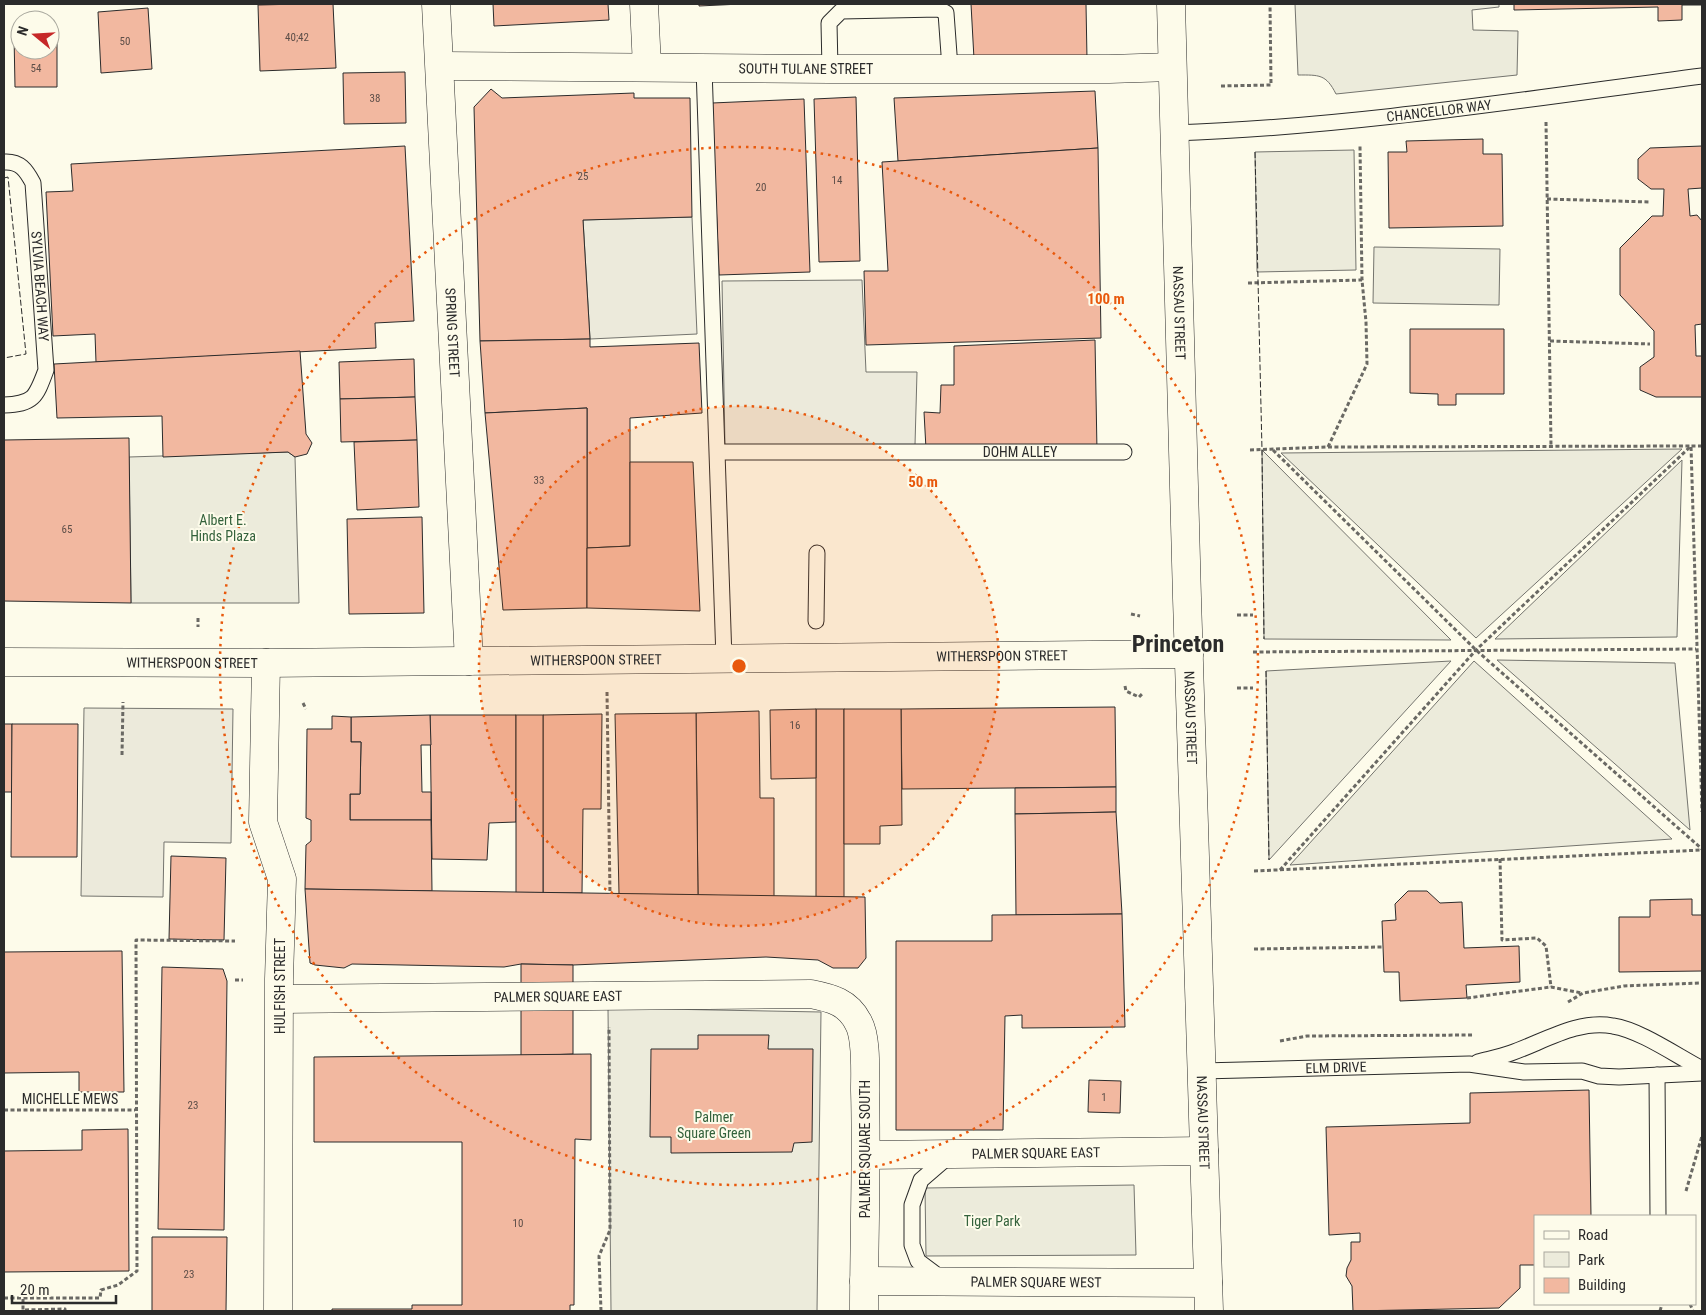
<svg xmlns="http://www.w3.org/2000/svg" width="1706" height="1315" viewBox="0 0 1706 1315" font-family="'Roboto Condensed',sans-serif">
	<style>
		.green { fill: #ecebdb; stroke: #74746e }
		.parking { fill: #eceadb; stroke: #74746e }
		.building { fill: #f2b8a0; stroke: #2b2b2b }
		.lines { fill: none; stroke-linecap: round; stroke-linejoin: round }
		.lane-casing { stroke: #2b2b2b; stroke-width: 17 }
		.street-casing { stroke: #2b2b2b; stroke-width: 29 }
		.secondary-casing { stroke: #2b2b2b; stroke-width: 29 }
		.primary-casing { stroke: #2b2b2b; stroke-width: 29 }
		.path { stroke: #6a6964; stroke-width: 3; stroke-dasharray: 4 2.5; stroke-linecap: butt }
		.lane { stroke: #fdfbea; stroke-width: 15 }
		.street { stroke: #fdfbea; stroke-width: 28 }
		.secondary { stroke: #fdfbea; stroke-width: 28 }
		.primary { stroke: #fdfbea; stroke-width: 28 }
		.fence { stroke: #2b2b2b; stroke-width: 1; stroke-dasharray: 6 2.5; stroke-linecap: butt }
		.ring { fill: none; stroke: #e8590c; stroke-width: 2.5; stroke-dasharray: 2.5 5 }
		.labels { text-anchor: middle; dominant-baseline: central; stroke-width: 4; stroke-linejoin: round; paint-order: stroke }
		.number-label { font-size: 11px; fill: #5d4e48 }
		.street-label { font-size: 14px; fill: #2b2b2b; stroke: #fdfbea }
		.park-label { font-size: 14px; fill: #34623c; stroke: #fdfbea }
		.town-label { font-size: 24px; font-weight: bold; fill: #2b2b2b; stroke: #fdfbea }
		.centre { fill: #e8590c; stroke: #fdfbea; stroke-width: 2.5 }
		.ring-label { font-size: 15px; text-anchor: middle; font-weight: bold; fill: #e8590c; stroke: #fdfbea; stroke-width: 4; stroke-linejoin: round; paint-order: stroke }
	</style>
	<rect width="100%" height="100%" fill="#fdfbea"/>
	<g class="green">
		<path d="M 1295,4 L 1499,4 L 1499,7 L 1472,10 L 1473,30 L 1518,31 L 1517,75 L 1336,94 C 1326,74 1319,75 1298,75 Z"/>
		<polygon points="1354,150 1356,270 1257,272 1255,152"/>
		<polygon points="1374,247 1500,249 1499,305 1373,303"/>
		<polygon points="1682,449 1476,638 1281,453"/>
		<polygon points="1262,450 1451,640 1264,639"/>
		<polygon points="288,452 295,457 299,603 131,603 129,457"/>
		<polygon points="1682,460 1677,637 1495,639"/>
		<polygon points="1497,660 1675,663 1690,830"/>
		<polygon points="1451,661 1269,860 1266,671"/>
		<polygon points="1474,661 1672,839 1290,865"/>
		<polygon points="608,1008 821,1012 817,1311 611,1311"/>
		<polygon points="1134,1185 1136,1255 926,1256 925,1188"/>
	</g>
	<g class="parking">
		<polygon points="692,217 697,334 590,339 583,220"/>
		<polygon points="862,280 866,372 917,372 915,445 725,446 722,281"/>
		<polygon points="84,708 233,709 231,843 164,842 163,897 81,896"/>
	</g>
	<g class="building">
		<polygon points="300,4 333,4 336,68 260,71 258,5"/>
		<polygon points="493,4 608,4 609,20 494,26"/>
		<polygon points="699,4 741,4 699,6"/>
		<polygon points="971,4 1086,4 1087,59 974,59"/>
		<polygon points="1514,4 1702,4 1702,5 1682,5 1682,20 1658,21 1658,7 1514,10"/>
		<polygon points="148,8 152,69 101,73 98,12"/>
		<polygon points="50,34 57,34 57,87 15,87 14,35 20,35 20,50 50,50"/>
		<polygon points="405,72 406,123 344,124 343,73"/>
		<polygon points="491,89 502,98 634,93 634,98 690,98 692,217 583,220 590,339 480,341 474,107"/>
		<polygon points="1095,91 1098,148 898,161 894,98"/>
		<polygon points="856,97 860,261 819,262 814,99"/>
		<polygon points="804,99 810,272 719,275 712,103"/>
		<polygon points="1483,139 1483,154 1502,154 1503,226 1389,228 1388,152 1407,152 1406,141"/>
		<polygon points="405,146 414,321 375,323 376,348 96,362 95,334 53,336 46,192 73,191 71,164"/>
		<polygon points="1702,146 1702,188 1688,189 1690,216 1697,215 1702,221 1702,324 1695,325 1696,356 1702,356 1702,397 1656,397 1640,390 1640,367 1654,357 1654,331 1620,295 1620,248 1652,216 1663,216 1664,189 1651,189 1638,179 1638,159 1650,148"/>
		<polygon points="1098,148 1101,338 866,345 864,271 888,271 882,162"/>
		<polygon points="1410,329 1504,329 1504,394 1456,394 1456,405 1438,405 1438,394 1410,393"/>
		<polygon points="590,339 590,347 699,343 702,413 630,418 630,546 587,548 587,408 485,413 480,341"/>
		<polygon points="1095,340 1097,451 926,449 924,412 940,413 941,385 954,385 954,346"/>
		<polygon points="300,351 306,434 312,443 307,454 295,457 288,452 163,457 162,416 57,418 54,364"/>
		<polygon points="414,359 415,397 340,399 339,362"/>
		<polygon points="415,397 417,440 341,442 340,399"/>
		<polygon points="587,408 587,608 503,610 485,413"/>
		<polygon points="129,438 131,603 4,601 4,440"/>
		<polygon points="417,440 419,507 357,510 354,442"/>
		<polygon points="630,462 693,462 700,611 587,608 587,548 630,546"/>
		<polygon points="422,517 424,613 349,614 347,519"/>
		<polygon points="1115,707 1116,787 902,789 901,709"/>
		<rect x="816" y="709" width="28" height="188"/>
		<polygon points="816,709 816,778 771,779 770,710"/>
		<polygon points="844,709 901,709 902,825 880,826 880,844 844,844"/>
		<polygon points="759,711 760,798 774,798 774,897 698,895 696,713"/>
		<polygon points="696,713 698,895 619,894 615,714"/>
		<polygon points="602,714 601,809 583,809 582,893 543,893 543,715"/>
		<polygon points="430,715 516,715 516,822 489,823 487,860 432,859"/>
		<polygon points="430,715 431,745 421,745 422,792 431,792 431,820 350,820 350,794 360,794 361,742 351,742 351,717"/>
		<rect x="516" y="715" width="27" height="178"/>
		<polygon points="332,716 351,717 351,742 361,742 360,794 350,794 350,820 431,820 432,891 305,889 306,845 311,841 311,820 306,818 307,729 332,729"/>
		<rect x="4" y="724" width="8" height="68"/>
		<polygon points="12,724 78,724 77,857 11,857"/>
		<polygon points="1116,787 1116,812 1015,814 1015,788"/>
		<polygon points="1116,812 1122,914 1016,915 1015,814"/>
		<polygon points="171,856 226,858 224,940 169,939"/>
		<polygon points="305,889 865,897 866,958 858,968 833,968 818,960 766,957 573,965 521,964 504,967 352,964 344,968 315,965 310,963"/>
		<polygon points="1408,891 1427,891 1440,903 1462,902 1464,948 1519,946 1520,982 1466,985 1467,998 1400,1001 1399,972 1384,972 1382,921 1396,920 1395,904"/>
		<polygon points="1692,899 1692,915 1702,915 1702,971 1619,972 1619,917 1650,917 1650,900"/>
		<polygon points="1122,914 1125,1027 1022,1028 1022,1015 1005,1016 1003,1130 896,1130 896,941 992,941 992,915"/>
		<polygon points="122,951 124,1092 79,1092 79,1072 4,1073 4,952"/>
		<polygon points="521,964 573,965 573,1054 521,1056"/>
		<polygon points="162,967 223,969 227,981 224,1230 158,1229"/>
		<polygon points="698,1035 769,1035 768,1049 813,1049 812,1142 794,1143 792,1152 671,1153 671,1137 650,1137 651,1049 698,1049"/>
		<polygon points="591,1054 591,1140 575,1139 574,1305 570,1305 570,1311 332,1311 332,1309 412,1309 412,1305 462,1305 462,1142 314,1142 314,1057"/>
		<polygon points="1089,1080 1121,1081 1120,1113 1088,1112"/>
		<polygon points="1589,1090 1591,1216 1535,1216 1535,1265 1520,1265 1520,1288 1499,1308 1353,1311 1352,1286 1346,1276 1347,1268 1351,1260 1351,1242 1360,1242 1360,1233 1329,1235 1326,1127 1470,1123 1470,1093"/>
		<polygon points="128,1129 129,1271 4,1272 4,1151 82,1150 82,1130"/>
		<polygon points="152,1237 227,1237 226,1311 152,1311"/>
	</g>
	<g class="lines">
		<g class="lane-casing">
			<g id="lane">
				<polyline points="704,68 724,659"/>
				<polyline points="830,69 829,23 841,11 939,9 946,13 950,68"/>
				<path id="s1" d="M 1174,133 C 1351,127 1527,99 1702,76"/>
				<path id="s2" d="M 4,162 C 20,161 26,170 33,183 L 46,370 C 36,397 34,404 4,405"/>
				<path id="s3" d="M 718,452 L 1124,452"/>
				<polyline points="816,621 817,553"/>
				<path d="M 1478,1062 C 1489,1059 1500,1057 1511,1053 C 1543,1042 1578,1019 1613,1026 C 1640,1030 1677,1056 1702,1069"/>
				<path id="s4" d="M 1202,1071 L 1469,1064 L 1524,1072 L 1582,1071 L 1599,1076 L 1619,1077 L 1702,1073"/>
				<polyline points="1657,1075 1658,1216"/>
				<polyline points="942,1279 918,1261 912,1245 912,1205 921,1180 950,1155"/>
			</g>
		</g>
		<g class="street-casing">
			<g id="street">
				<path id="s5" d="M 436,4 L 469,661"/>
				<polyline points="644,4 647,67"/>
				<path id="s6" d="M 441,66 L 830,69 L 1109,69 L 1172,67"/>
				<polyline points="266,663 263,822 282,879 279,979 278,1311"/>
				<path id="s7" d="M 280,999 L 811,994 C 831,998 848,1002 858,1022 C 867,1037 865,1071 865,1090 C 867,1163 864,1237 864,1311"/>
				<path id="s8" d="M 867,1155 L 1204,1151"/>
				<path id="s9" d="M 864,1281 L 1208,1283"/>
			</g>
		</g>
		<g class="secondary-casing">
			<g id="secondary">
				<path id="s10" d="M 4,662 L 266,663 L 1189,654"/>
			</g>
		</g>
		<g class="primary-casing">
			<g id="primary">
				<path id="s11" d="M 1171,4 L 1187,598 L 1209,1311"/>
			</g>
		</g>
		<g class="path">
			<polyline points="1221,86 1271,85 1270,4"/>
			<polyline points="1546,122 1551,446"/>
			<polyline points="1547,199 1650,202"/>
			<polyline points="1248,283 1362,280"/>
			<polyline points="1550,341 1650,344"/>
			<polyline points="1328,447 1367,364 1366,322 1362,280 1360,146"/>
			<polyline points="1250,450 1328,447 1691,446 1702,812"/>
			<polyline points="1273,450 1476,650 1702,849"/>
			<polyline points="1131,614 1140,616"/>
			<polyline points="1237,615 1253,615"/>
			<polyline points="198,618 198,627"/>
			<polyline points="1253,652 1696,649"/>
			<polyline points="1125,686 1126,691 1139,697 1143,693"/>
			<polyline points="1237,688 1253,688"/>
			<polyline points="607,692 610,894"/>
			<polyline points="303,703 306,709"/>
			<polyline points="122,755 123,702"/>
			<polyline points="1500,859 1502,940 1537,938 1546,946 1551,987"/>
			<polyline points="1280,870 1476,650 1691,446 1702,446"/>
			<polyline points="1254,871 1702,850"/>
			<polyline points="1254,949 1383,947"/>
			<polyline points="235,980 243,980"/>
			<polyline points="1467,998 1551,987 1582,993"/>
			<polyline points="1568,1002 1583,993 1624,986 1702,983"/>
			<polyline points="1280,1041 1307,1036 1473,1035"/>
			<polyline points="4,1110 135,1110"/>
			<polyline points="1686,1191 1702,1136"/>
			<polyline points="4,1298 100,1298 101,1290 118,1285 137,1271 136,940 235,941"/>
			<polyline points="23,1299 23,1310 65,1309 65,1311"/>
			<polyline points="1690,1304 1693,1311"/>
			<polyline points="601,1311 599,1256 610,1230 609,1027"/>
			<polyline points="1660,1311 1662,1304"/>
		</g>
		<use href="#lane" class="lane"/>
		<use href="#street" class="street"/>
		<use href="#secondary" class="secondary"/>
		<use href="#primary" class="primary"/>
		<g class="fence">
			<polyline points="1255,152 1262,450 1264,639"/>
			<polyline points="4,178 8,177 26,354 4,358"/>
			<polyline points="1266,671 1269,860"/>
		</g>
	</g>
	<circle cx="739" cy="666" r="260" fill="#e8590c" fill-opacity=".12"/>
	<g class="ring">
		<circle cx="739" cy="666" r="260"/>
		<circle cx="739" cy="666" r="519"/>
	</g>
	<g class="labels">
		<g class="number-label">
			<text x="297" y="37">40;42</text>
			<text x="125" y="41">50</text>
			<text x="36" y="68">54</text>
			<text x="375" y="98">38</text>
			<text x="583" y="176">25</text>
			<text x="837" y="180">14</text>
			<text x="761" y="187">20</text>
			<text x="539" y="480">33</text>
			<text x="67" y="529">65</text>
			<text x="795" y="725">16</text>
			<text x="1104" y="1097">1</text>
			<text x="193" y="1105">23</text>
			<text x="518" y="1223">10</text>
			<text x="189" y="1274">23</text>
		</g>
		<g class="street-label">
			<text stroke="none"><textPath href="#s6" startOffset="365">SOUTH TULANE STREET</textPath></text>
			<text stroke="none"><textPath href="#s1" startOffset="266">CHANCELLOR WAY</textPath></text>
			<text stroke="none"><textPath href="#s2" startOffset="142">SYLVIA BEACH WAY</textPath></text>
			<text stroke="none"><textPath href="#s11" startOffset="309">NASSAU STREET</textPath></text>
			<text stroke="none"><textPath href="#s5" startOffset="329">SPRING STREET</textPath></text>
			<text stroke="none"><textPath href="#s3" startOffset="302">DOHM ALLEY</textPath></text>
			<text stroke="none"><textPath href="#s10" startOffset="998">WITHERSPOON STREET</textPath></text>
			<text stroke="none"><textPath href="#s10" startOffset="592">WITHERSPOON STREET</textPath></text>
			<text stroke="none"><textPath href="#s10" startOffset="188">WITHERSPOON STREET</textPath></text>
			<text stroke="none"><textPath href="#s11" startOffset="714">NASSAU STREET</textPath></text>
			<text transform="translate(280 986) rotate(-90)">HULFISH STREET</text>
			<text stroke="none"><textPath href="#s7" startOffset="278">PALMER SQUARE EAST</textPath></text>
			<text stroke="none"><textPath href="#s4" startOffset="134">ELM DRIVE</textPath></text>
			<text x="70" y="1099">MICHELLE MEWS</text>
			<text stroke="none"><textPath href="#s11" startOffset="1119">NASSAU STREET</textPath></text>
			<text transform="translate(865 1149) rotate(-90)">PALMER SQUARE SOUTH</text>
			<text stroke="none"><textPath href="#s8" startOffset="169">PALMER SQUARE EAST</textPath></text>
			<text stroke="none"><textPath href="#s9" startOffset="172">PALMER SQUARE WEST</textPath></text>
		</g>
		<g class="park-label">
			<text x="223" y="520">Albert E.<tspan x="223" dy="16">Hinds Plaza</tspan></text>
			<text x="714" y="1117">Palmer<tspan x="714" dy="16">Square Green</tspan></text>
			<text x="992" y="1221">Tiger Park</text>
		</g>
		<g class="town-label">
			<text x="1178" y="644">Princeton</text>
		</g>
	</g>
	<circle cx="739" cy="666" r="8" class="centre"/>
	<g class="ring-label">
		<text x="1106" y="304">100 m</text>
		<text x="923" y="487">50 m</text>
	</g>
	<rect width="1706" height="1315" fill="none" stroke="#2b2b2b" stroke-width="10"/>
	<rect x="1534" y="1215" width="162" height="90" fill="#fdfbea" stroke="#a9a89e"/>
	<rect x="1544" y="1231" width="25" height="8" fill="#fdfbea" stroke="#a9a89e"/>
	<text x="1578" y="1240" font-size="15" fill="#2b2b2b">Road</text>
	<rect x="1544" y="1252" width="25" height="15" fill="#ecebdb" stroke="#a9a89e"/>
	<text x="1578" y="1265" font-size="15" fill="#2b2b2b">Park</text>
	<rect x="1544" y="1278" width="25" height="15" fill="#f2b8a0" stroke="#a9a89e"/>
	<text x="1578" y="1290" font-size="15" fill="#2b2b2b">Building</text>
	<g transform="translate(35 35) rotate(288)"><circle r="24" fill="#fdfbea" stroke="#a9a89e"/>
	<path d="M0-4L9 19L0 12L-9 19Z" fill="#c62828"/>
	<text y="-8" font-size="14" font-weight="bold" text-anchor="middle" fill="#2b2b2b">N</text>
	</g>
	<path d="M12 1295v8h104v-8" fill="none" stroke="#2b2b2b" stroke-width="2.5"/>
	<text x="20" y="1295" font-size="15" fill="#2b2b2b" stroke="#fdfbea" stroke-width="4" paint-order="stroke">20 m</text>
</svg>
